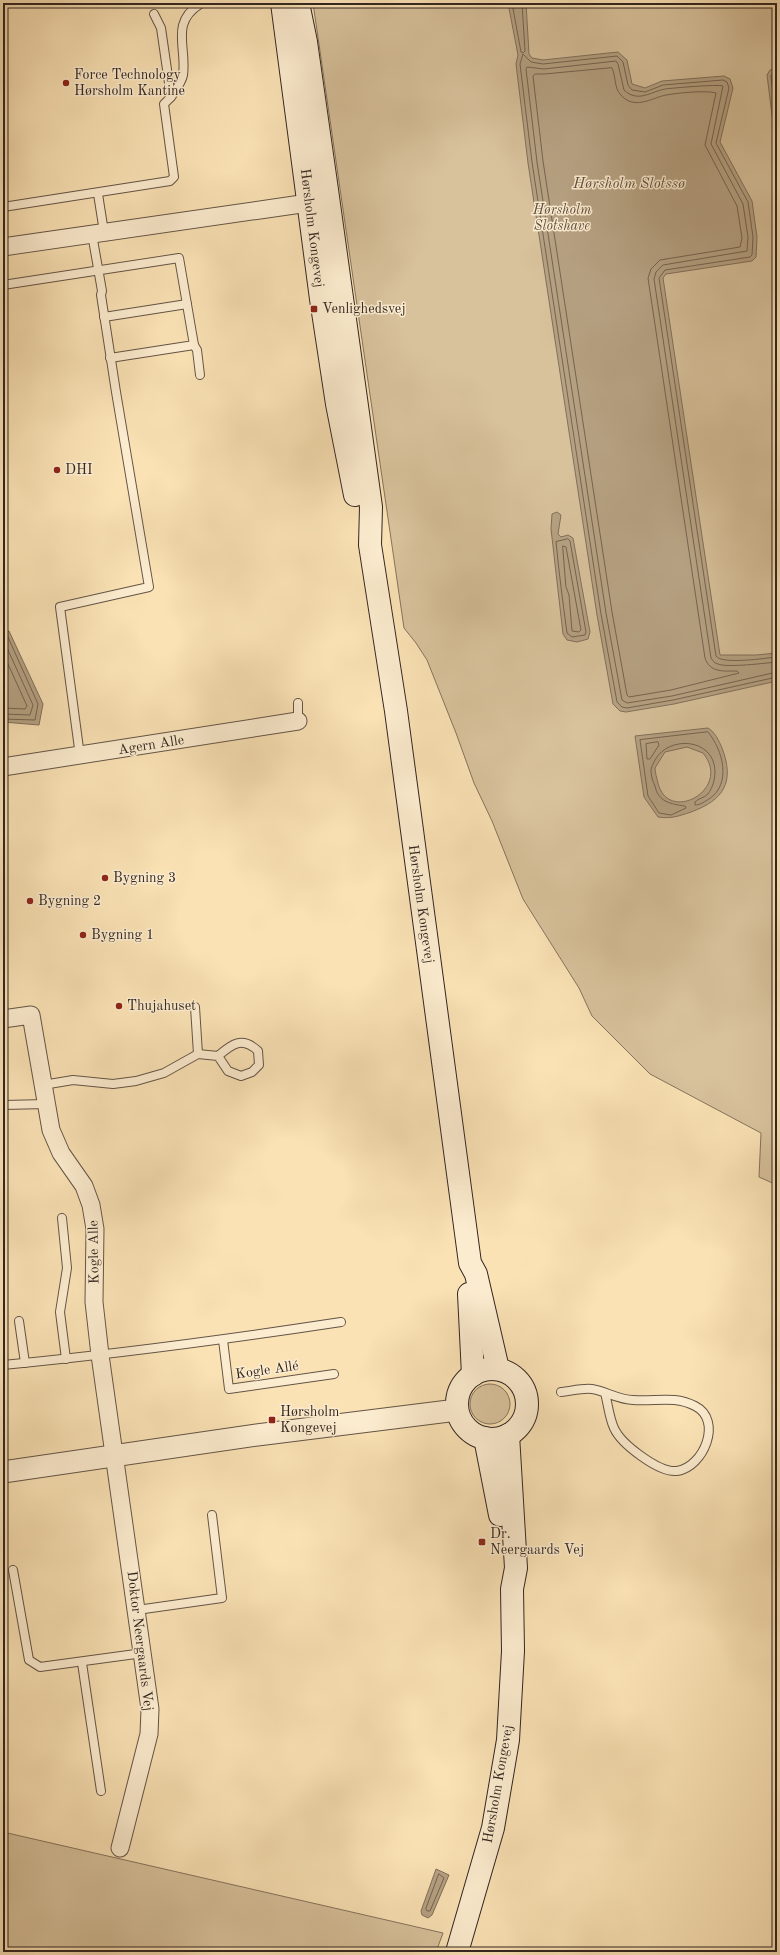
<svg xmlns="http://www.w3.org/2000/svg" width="780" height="1955" viewBox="0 0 780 1955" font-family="'Old Standard TT',serif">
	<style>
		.green { fill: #d8c29c; stroke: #85745e }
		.water { fill: #b6a283; stroke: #81705c; fill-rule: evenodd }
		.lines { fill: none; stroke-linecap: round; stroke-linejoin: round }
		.shore { stroke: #746452; stroke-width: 1 }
		.service-casing { stroke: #645446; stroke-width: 10 }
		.minor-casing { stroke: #645446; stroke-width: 19 }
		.tertiary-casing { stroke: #645446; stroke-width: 23 }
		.secondary-casing { stroke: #322521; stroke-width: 24 }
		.service { stroke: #fceccf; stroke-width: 8 }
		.minor { stroke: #fceccf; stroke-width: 17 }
		.tertiary { stroke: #fceccf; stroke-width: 21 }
		.secondary { stroke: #fceccf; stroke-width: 22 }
		.poi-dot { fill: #8f2418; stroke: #fceccf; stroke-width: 1.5 }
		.labels { text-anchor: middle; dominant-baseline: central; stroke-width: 3; stroke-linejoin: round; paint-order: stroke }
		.poi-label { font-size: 14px; fill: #322521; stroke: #fceccf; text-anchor: start }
		.park-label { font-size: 14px; font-style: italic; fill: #5c4c40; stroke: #fceccf }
		.street-label { font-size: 14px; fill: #322521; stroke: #fceccf }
		.water-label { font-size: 15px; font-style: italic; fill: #605143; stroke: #fceccf }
	</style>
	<rect width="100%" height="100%" fill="#fae2b5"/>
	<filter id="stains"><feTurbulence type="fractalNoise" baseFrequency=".005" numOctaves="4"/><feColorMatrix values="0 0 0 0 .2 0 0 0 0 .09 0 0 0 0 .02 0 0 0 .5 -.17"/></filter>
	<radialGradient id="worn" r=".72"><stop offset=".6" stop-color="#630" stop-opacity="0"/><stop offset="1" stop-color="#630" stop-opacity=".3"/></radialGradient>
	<g class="green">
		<polygon points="313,3 777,3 777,1185 759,1177 761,1133 650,1074 592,1016 579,988 523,899 492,821 474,783 456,733 427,660 416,643 404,628"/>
		<circle cx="490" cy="1404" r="20"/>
		<polygon points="3,1832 443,1933 436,1952 3,1952"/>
	</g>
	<g class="water">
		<polygon points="508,3 526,3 529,54 532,58 543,60 618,52 627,60 632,84 645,88 662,81 724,76 730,79 733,88 720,142 752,201 757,237 756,257 752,261 666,274 663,278 720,655 756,655 777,653 777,681 674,704 626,712 620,711 613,704 597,615 528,163 516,64 518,55"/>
		<polygon points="777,69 777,155 767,75 770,70"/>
		<polygon points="557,512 561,515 558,534 561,537 568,535 573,538 590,632 588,639 577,642 567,640 563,634 551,529 552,514"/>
		<polygon points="3,630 9,631 43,704 39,725 3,722"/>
		<path d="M 708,728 C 715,732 719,741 722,748 C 735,782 724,800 691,812 C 679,816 671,819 658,817 L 644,797 L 635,736 ZM 687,747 L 703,753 C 733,789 668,825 658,783 C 657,778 655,773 655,768 L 665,752 Z"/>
		<polygon points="436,1869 449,1875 432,1915 428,1918 422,1915 421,1911"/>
	</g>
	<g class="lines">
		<g class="shore">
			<polyline points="512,3 521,52 523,53 525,51 522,3"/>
			<path d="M 612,68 C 616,76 614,87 620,94 C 634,111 651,98 666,95 C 678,93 705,90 716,93 L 705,145 L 737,206 L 742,238 L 740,247 L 660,260 L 651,269 L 648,278 L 705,658 C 710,673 724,671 737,671 L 739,673 L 671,690 L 629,697 L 627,695 L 612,612 L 543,161 L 533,76 L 535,74 L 544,74 Z"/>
			<polyline points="777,73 773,73 771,76 777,128"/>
			<path d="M 568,539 L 570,541 L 586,632 L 585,635 L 572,637 L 567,633 C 563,603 559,573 556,542 Z"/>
			<polygon points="563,546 566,547 581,630 579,632 572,631 569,595 566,587"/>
			<polyline points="3,634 7,635 38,704 35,720 3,719"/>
			<polyline points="3,639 33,705 30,715 3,714"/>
			<polyline points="3,653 27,706 25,709 3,708"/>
			<path d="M 777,657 C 766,658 722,665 716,656 L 659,278 L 665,270 L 750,257 L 752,255 L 753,237 L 748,202 L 716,143 L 729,88 L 727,82 L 723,80 L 663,85 L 645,92 L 632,90 L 628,85 L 623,62 L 617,56 L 543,64 L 531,62 L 523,54 L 520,64 L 532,162 L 601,614 L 617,702 L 622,707 L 627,708 L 673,700 L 777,677"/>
			<path d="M 777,662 C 765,663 728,668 718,664 C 714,663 713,661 711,658 L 654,279 L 656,272 L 663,265 L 747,251 L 748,237 L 743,204 L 711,144 L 723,86 C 717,84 673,88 665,89 C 650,92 638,103 624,90 L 618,64 L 616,61 L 544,69 L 527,67 L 526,69 L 537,162 L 606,613 L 622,700 L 627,703 L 672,696 L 777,672"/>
			<path d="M 708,732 C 723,750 732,784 709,799 C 705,801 701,805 695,805 L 695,802 C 699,798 704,798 708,794 C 713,787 715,779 715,771 C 714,738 669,735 655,760 C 653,764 651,767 651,771 C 651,776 653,782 655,786 C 658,802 671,804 685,806 L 686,808 L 671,815 L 659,813 L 648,796 L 640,740 Z"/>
			<polygon points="658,742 659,745 650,759 647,759 646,744"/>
			<polygon points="439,1874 444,1878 430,1911 427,1911 426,1909"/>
		</g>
		<g class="service-casing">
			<g id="service">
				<path d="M 171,97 C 175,91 182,82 183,75 C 187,47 170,23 200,4"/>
				<polyline points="98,194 104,232"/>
				<polyline points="3,207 170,181 174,177 164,104 171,97 161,28 154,14"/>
				<polyline points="3,285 179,258 194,345 110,358"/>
				<polyline points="104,317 187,304"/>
				<polyline points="194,345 197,350 200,375"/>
				<polyline points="298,703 298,721"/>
				<polyline points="80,756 60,607 149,587 116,392 101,295 102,291 92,234"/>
				<path d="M 198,1054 L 218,1056 L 228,1071 L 241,1076 L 252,1072 L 259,1065 L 258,1051 C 242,1036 232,1044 218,1056"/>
				<polyline points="43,1085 73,1080 113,1084 136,1081 164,1073 198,1054 195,1007"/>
				<polyline points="3,1105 47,1104"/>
				<polyline points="62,1218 67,1268 60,1312 66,1359"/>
				<polyline points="19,1321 25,1363"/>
				<polyline points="223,1340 229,1389 334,1374"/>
				<path d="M 3,1365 C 116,1354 229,1339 341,1322"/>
				<path d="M 561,1392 C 571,1391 582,1388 592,1389 C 605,1391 619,1400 633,1400 C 655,1402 674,1395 695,1406 C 723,1420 704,1467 677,1471 C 659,1473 621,1444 614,1428 C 609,1417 608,1404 605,1393"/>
				<polyline points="13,1570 29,1660 40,1667 143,1653"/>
				<polyline points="137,1610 222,1598 212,1515"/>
				<polyline points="82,1663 101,1791"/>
			</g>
		</g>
		<g class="minor-casing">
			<g id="minor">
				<polyline points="3,247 308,203 317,197"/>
				<polyline points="3,767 298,721"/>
				<polyline points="3,1019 31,1015 51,1130 61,1153 84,1186 91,1205 95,1229 94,1302 100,1355 150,1709 149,1734 120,1848"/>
			</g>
		</g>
		<g class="tertiary-casing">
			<polyline id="tertiary" points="3,1472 257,1435 457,1410"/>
		</g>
		<g class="secondary-casing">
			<g id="secondary">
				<polyline points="282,3 321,299 337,404 355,495"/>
				<polyline points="298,3 306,42 327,190 371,507 370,545 396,711 470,1263 476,1274 498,1369"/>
				<polyline points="469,1294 473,1375"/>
				<circle cx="492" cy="1404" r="35"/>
				<polyline points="485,1438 500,1515"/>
				<polyline points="457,1952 493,1828 508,1740 513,1651 512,1589 516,1568 508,1435"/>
			</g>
		</g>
		<use href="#service" class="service"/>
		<use href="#minor" class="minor"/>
		<use href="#tertiary" class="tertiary"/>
		<use href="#secondary" class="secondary"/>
	</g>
	<g class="poi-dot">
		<circle cx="66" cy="83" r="4"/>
		<rect x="310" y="305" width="8" height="8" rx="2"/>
		<circle cx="57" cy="470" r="4"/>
		<circle cx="105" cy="878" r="4"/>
		<circle cx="30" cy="901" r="4"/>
		<circle cx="83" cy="935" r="4"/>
		<circle cx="119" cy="1006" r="4"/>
		<rect x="268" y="1416" width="8" height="8" rx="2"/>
		<rect x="478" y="1538" width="8" height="8" rx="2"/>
	</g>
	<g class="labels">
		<g class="poi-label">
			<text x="74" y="75">Force Technology<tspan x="74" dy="16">Hørsholm Kantine</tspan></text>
			<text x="322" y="309">Venlighedsvej</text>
			<text x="65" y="470">DHI</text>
			<text x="113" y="878">Bygning 3</text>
			<text x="38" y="901">Bygning 2</text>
			<text x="91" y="935">Bygning 1</text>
			<text x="127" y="1006">Thujahuset</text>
			<text x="280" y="1412">Hørsholm<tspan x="280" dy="16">Kongevej</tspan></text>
			<text x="490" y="1534">Dr.<tspan x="490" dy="16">Neergaards Vej</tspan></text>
		</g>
		<g class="park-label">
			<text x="562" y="210">Hørsholm<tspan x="562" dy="16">Slotshave</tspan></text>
		</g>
		<g class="street-label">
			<text transform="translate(312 228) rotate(83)">Hørsholm Kongevej</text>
			<text transform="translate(151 745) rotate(-9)">Agern Alle</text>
			<text transform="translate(421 904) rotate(82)">Hørsholm Kongevej</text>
			<text transform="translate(94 1252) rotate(-91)">Kogle Alle</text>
			<text transform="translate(267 1370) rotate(-8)">Kogle Allé</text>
			<text transform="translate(140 1641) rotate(83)">Doktor Neergaards Vej</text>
			<text transform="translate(498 1784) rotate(-80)">Hørsholm Kongevej</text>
		</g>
		<g class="water-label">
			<text x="629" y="184">Hørsholm Slotssø</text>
		</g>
	</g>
	<rect width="780" height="1955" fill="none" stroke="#fae2b5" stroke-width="16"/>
	<rect x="4" y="4" width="772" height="1947" fill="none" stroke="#322521" stroke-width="2"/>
	<rect x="8" y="8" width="764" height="1939" fill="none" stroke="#322521"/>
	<rect width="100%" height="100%" filter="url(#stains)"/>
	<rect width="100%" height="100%" fill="url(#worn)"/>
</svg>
